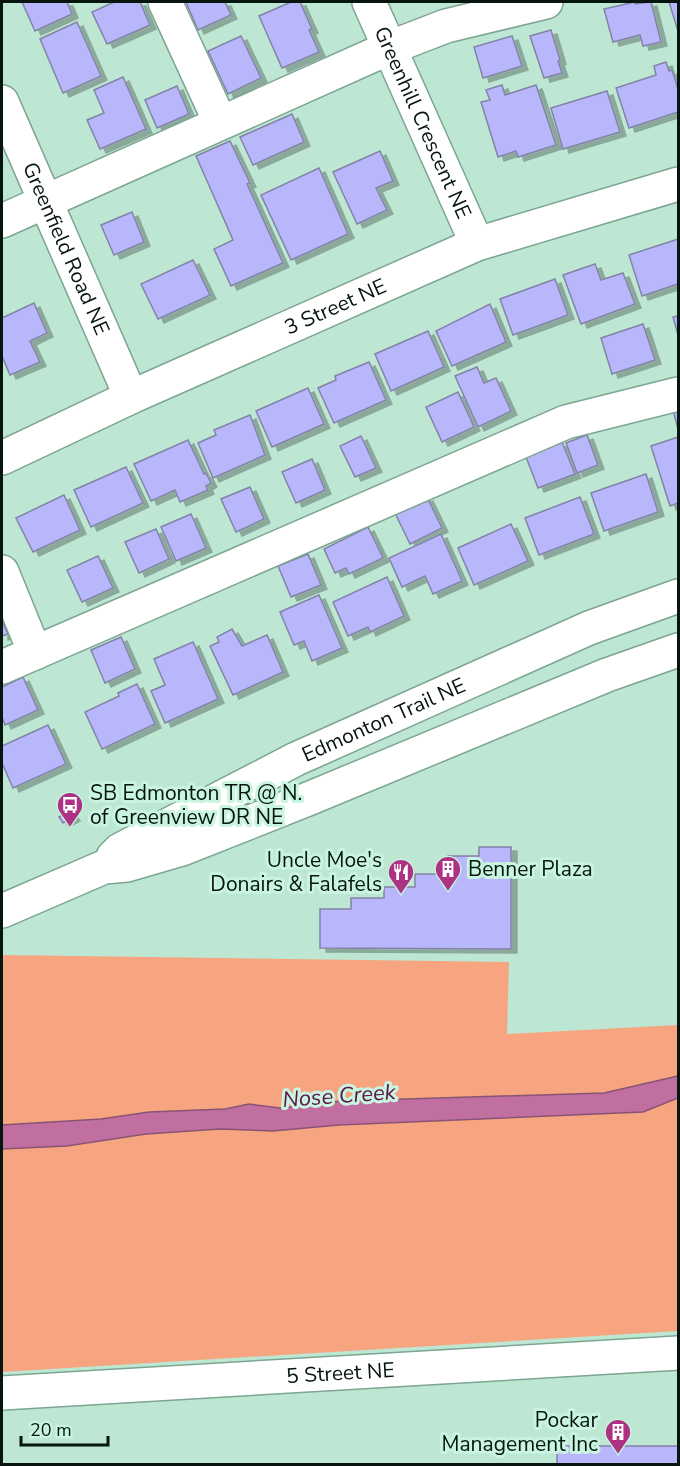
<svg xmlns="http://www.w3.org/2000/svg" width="680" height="1466" viewBox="0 0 680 1466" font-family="'Nunito Sans',sans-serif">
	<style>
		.green { fill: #f7a581 }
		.water { fill: #c06fa0; stroke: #885474; stroke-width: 1.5 }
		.building { fill: #b8b7fb; stroke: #8283a6; stroke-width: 1.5; filter: url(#shadow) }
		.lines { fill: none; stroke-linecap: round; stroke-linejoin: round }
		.minor-casing { stroke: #7ca592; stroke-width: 36 }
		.major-casing { stroke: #7ca592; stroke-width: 36 }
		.minor { stroke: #fff; stroke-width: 33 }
		.major { stroke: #fff; stroke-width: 33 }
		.labels { text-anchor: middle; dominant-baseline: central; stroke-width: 6; stroke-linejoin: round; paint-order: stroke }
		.street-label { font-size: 21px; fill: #06150e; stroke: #c9f5e0 }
		.poi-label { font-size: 21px; fill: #06150e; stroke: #c9f5e0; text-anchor: start }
		.water-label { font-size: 22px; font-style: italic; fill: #5d1345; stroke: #c9f5e0 }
	</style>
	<defs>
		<filter id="shadow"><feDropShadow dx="6" dy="4" stdDeviation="0" flood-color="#0004"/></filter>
	</defs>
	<rect width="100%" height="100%" fill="#bde7d3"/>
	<polygon class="green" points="2,955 509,962 507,1034 678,1025 678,1331 2,1372"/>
	<polygon class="water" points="678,1076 678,1098 643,1112 339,1125 273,1131 220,1129 146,1134 67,1146 2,1149 2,1125 101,1119 149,1112 225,1109 249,1104 280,1108 342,1101 604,1093"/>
	<g class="building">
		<polygon points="22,2 67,2 72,14 35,31"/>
		<polygon points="114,2 140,2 150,25 107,44 92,12"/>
		<polygon points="186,2 225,2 231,15 198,30"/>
		<polygon points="291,2 300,2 312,29 309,30 319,52 282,68 259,16"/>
		<polygon points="635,2 635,4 651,2 661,42 643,46 640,35 613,42 604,9"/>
		<polygon points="669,2 678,2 678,31"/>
		<polygon points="77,22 101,76 63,93 40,39"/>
		<polygon points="551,30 560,60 558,61 562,73 544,78 530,36"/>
		<polygon points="241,36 261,78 228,94 208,51"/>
		<polygon points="512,36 522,66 483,78 474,47"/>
		<polygon points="666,62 669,71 672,70 678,89 678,112 629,128 616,88 656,75 654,66"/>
		<polygon points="123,77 146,129 100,149 87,120 104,113 94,90"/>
		<polygon points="502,85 505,95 536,85 556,145 518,157 516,151 498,157 481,102 490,100 486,90"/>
		<polygon points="177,86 189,114 157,128 145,100"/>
		<polygon points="607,91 620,132 563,149 551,108"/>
		<polygon points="292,114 304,142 253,165 240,137"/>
		<polygon points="230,141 250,183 247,184 283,263 231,286 214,249 233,240 196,156"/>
		<polygon points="380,151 393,181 376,188 387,210 357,224 333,172"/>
		<polygon points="319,168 348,234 291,260 261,195"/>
		<polygon points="132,212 144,242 114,255 101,225"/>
		<polygon points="678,239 678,284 642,296 629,255"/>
		<polygon points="193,260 210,295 158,319 141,284"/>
		<polygon points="595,264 601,280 623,273 635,304 581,324 563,275"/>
		<polygon points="555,279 568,315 513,335 500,299"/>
		<polygon points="34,303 47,333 30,341 40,362 10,375 2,356 2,318"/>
		<polygon points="490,304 506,342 452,366 436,331"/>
		<polygon points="678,316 678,335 673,317"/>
		<polygon points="643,324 655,360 612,374 601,338"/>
		<polygon points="428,331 444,367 391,391 375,354"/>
		<polygon points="369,362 386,400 334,423 318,388 336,380 335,376"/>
		<polygon points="477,367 484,383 496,378 511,411 478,427 455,376"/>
		<polygon points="308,388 324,424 272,447 256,411"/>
		<polygon points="458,392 474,427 442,442 426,407"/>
		<polygon points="678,397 678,429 670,399"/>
		<polygon points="250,415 265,455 213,478 198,443 216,435 214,430"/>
		<polygon points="587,435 598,465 577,473 566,443"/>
		<polygon points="361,436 376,468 355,477 340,446"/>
		<polygon points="678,437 678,503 670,506 651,446"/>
		<polygon points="188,440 204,474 206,473 211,483 206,486 208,490 180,502 175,490 151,501 134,464"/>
		<polygon points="562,442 575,474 538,488 526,457"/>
		<polygon points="312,459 325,490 296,503 282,472"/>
		<polygon points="126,467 143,503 91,527 74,490"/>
		<polygon points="646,474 658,512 604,531 591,493"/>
		<polygon points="250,487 264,519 236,532 221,499"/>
		<polygon points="64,495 80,530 33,552 16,518"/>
		<polygon points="427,497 442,528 410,544 394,511"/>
		<polygon points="580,497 594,534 539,555 525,518"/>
		<polygon points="191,514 206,548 176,561 161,527"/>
		<polygon points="511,524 528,561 474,585 458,548"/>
		<polygon points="368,527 383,558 349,574 346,568 335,573 324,549"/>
		<polygon points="156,529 169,559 139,573 125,542"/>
		<polygon points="441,534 462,581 433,594 425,576 402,587 389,558"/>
		<polygon points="308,554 321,585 291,597 278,566"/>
		<polygon points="98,556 113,588 82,602 67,570"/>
		<polygon points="387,577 404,616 370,632 368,627 348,636 333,602"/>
		<polygon points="319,595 342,648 312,661 304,641 294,645 280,612"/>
		<polygon points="2,621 8,634 2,636"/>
		<polygon points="232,629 242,646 267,635 283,672 233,695 210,646 219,642 217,637"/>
		<polygon points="121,637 135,669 105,683 91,650"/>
		<polygon points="193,642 218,699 165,723 151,691 165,685 154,659"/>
		<polygon points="23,677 38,710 5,725 2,717 2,687"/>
		<polygon points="137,684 155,724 102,749 85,712 119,696 118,693"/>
		<polygon points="48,725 66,764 13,788 2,763 2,746"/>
		<polygon points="70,811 74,817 63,823 59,817"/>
		<polygon points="479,847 511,847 511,949 320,948 320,909 351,909 351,898 384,898 384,887 415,887 415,874 448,874 448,856 479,856"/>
		<rect x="557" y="1446" width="121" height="18"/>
	</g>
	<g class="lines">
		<g class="minor-casing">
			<g id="minor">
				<polyline points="165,2 220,122"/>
				<path id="s1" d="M 369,2 L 477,244"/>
				<path id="s2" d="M 2,102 L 131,397"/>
				<polyline points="2,221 389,48 446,26 546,2"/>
				<path id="s3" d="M 2,458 L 131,397 L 477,244 L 678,184"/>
				<polyline points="2,572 35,653"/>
				<polyline points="2,667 566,422 678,394"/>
				<path id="s4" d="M 2,1393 L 678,1353"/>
			</g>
		</g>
		<g class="major-casing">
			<g id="major">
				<path id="s5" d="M 113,857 L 120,850 L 296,759 L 589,628 L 678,596"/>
				<polyline points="2,911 104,867 127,865 182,849 308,799 607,675 678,650"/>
			</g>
		</g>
		<use href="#minor" class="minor"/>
		<use href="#major" class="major"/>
	</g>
	<defs>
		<g id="bus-pin" transform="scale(1.35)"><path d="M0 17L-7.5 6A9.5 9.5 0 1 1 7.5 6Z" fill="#ad3284" stroke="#c9f5e0"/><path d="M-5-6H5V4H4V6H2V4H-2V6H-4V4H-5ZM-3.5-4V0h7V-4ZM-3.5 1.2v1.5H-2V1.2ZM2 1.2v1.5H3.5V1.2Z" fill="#fff"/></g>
		<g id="building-pin" transform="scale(1.35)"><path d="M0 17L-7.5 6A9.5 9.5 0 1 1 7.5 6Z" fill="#ad3284" stroke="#c9f5e0"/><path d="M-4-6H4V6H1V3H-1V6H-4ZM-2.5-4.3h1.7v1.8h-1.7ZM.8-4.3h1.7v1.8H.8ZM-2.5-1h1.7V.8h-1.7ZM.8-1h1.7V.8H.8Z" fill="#fff"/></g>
		<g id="restaurant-pin" transform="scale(1.35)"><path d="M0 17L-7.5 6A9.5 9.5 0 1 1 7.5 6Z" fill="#ad3284" stroke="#c9f5e0"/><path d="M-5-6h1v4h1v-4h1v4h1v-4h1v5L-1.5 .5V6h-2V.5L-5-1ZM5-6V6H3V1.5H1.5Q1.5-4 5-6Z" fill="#fff"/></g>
	</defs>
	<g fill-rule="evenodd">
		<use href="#bus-pin" x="70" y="805"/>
		<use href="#building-pin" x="448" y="869"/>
		<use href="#restaurant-pin" x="401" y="872"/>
		<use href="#building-pin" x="618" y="1432"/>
	</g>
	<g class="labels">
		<g class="street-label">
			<text stroke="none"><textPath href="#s1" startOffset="132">Greenhill Crescent NE</textPath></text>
			<text stroke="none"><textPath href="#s2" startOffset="160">Greenfield Road NE</textPath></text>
			<text stroke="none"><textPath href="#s3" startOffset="366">3 Street NE</textPath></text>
			<text stroke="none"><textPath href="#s5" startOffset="304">Edmonton Trail NE</textPath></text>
			<text stroke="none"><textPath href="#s4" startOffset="339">5 Street NE</textPath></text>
		</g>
		<g class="poi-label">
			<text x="90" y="793">SB Edmonton TR @ N.<tspan x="90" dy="24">of Greenview DR NE</tspan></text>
			<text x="382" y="860" text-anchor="end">Uncle Moe's<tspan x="382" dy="24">Donairs &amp; Falafels</tspan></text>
			<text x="468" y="869">Benner Plaza</text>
			<text x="598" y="1420" text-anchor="end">Pockar<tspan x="598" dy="24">Management Inc</tspan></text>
		</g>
		<g class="water-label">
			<text transform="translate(339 1096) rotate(-4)">Nose Creek</text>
		</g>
	</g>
	<rect width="680" height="1466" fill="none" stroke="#06150e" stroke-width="6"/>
	<path d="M21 1436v9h87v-9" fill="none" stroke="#06150e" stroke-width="3"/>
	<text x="30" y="1436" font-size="18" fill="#06150e" stroke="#c9f5e0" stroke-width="4.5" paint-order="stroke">20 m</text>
</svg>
